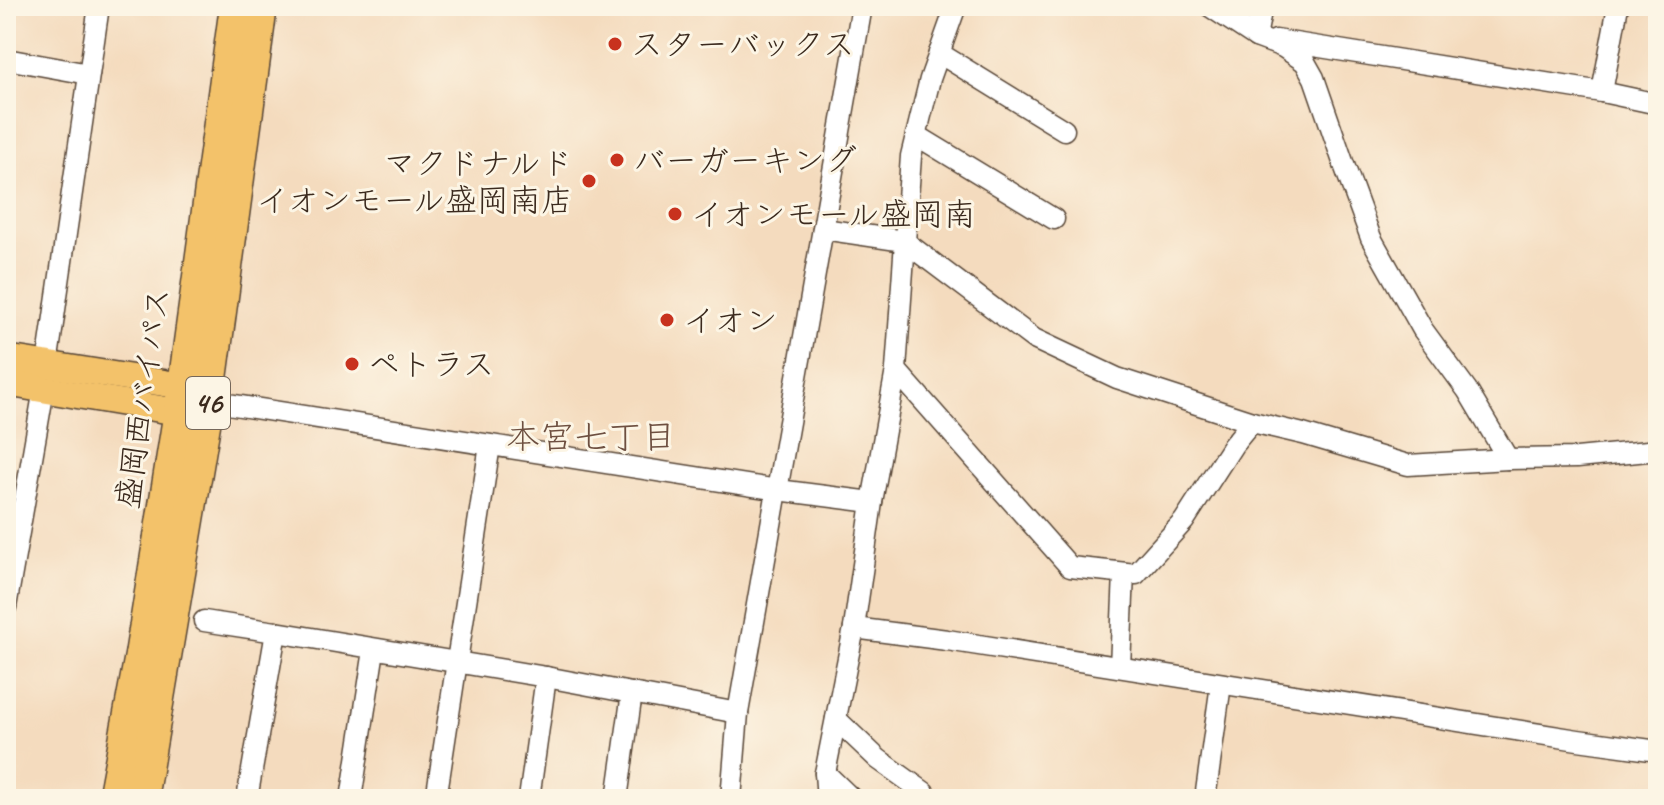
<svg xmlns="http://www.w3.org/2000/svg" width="1664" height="805" viewBox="0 0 1664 805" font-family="Caveat,'Klee One',sans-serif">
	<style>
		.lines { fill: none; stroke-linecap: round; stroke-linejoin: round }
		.minor-casing { stroke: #574536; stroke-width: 23 }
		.major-casing { stroke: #574536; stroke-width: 29 }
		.highway-casing { stroke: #574536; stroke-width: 33 }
		.minor { stroke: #fff; stroke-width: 20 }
		.major { stroke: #f3c26a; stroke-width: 26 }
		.highway { stroke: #f3c26a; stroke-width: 30 }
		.poi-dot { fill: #c8321e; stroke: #fcf5e5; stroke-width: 3 }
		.labels { text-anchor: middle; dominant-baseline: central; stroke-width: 6; stroke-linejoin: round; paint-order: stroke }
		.shield { fill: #fcf5e5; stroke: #75675a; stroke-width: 2 }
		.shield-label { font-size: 30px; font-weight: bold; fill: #3b2a1e }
		.poi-label { font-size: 32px; fill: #3b2a1e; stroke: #fcf5e5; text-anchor: start }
		.street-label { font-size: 32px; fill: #3b2a1e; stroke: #fcf5e5 }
		.neighbourhood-label { font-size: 34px; fill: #6e5041; stroke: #fcf5e5 }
	</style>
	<rect width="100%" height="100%" fill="#fcf5e5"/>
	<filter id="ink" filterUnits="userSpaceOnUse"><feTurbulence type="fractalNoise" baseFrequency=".0125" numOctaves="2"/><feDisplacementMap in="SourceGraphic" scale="16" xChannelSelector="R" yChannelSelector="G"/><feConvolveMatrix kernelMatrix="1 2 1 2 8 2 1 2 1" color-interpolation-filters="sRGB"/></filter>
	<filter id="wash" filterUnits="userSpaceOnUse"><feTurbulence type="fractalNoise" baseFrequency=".006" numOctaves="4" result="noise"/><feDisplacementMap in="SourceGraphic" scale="32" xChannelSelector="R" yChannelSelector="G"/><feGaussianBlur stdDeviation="1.8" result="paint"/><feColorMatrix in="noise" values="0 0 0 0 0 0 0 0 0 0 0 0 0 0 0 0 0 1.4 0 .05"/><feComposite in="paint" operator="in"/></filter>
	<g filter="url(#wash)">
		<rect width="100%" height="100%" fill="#f4dbbe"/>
	</g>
	<g filter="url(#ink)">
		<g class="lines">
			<g class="minor-casing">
				<g id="minor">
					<polyline points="1209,6 1256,37 1283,47 1305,62 1314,78 1343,162 1371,238 1423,330 1467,390 1508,459"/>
					<polyline points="1256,37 1262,6"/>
					<polyline points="1276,40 1602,92 1658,104"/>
					<polyline points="939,53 1064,130"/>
					<polyline points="6,59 89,74"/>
					<polyline points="1602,92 1618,6"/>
					<polyline points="916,135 1054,219"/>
					<polyline points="823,229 904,241 1034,339 1117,378 1252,422 1303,434 1408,465 1508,459 1577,458 1658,450"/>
					<polyline points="47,365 99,6"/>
					<polyline points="896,370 1070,567 1136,574 1184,521 1233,445 1252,422"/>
					<polyline points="209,401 778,490 872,502"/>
					<polyline points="6,607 44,389"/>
					<polyline points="204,621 276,632"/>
					<polyline points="854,628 947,640 1578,740 1658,751"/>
					<polyline points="1120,667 1124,573"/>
					<polyline points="836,719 878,759 924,792"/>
					<polyline points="825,773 852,799"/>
					<polyline points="247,799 276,632 546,677 738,713"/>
					<polyline points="351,799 374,650"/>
					<polyline points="436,799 490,445"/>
					<polyline points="529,799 546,677"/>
					<polyline points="617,799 632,693"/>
					<polyline points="731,799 738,713 862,6"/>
					<polyline points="827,799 825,773 854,628 872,502 896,370 911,156 930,79 956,6"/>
					<polyline points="1205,799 1221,684"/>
				</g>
			</g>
			<g class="major-casing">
				<g id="major">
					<polyline points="6,358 183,386 199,395"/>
					<polyline points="6,383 178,412 198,405"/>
				</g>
			</g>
			<g class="highway-casing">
				<g id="highway">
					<polyline points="113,799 140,655 183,386 235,6"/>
					<polyline points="142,799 209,401 262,6"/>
				</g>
			</g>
			<use href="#minor" class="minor"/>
			<use href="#major" class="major"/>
			<use href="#highway" class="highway"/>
		</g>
	</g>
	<g class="poi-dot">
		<circle cx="615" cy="44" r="8"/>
		<circle cx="617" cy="160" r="8"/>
		<circle cx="589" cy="181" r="8"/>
		<circle cx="675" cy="214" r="8"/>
		<circle cx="667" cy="320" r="8"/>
		<circle cx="352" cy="364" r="8"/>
	</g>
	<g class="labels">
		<rect class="shield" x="186" y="377" width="44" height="52" rx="6"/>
		<g class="shield-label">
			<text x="208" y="403">46</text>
		</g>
		<g class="poi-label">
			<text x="631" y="44">スターバックス</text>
			<text x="633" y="160">バーガーキング</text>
			<text x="573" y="163" text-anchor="end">マクドナルド<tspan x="573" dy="37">イオンモール盛岡南店</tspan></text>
			<text x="691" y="214">イオンモール盛岡南</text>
			<text x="683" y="320">イオン</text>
			<text x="368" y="364">ペトラス</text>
		</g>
		<g class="street-label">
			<text transform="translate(143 398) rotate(-82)">盛岡西バイパス</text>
		</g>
		<g class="neighbourhood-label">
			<text x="591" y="436">本宮七丁目</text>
		</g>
	</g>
	<rect width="1664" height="805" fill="none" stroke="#fcf5e5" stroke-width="32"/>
</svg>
